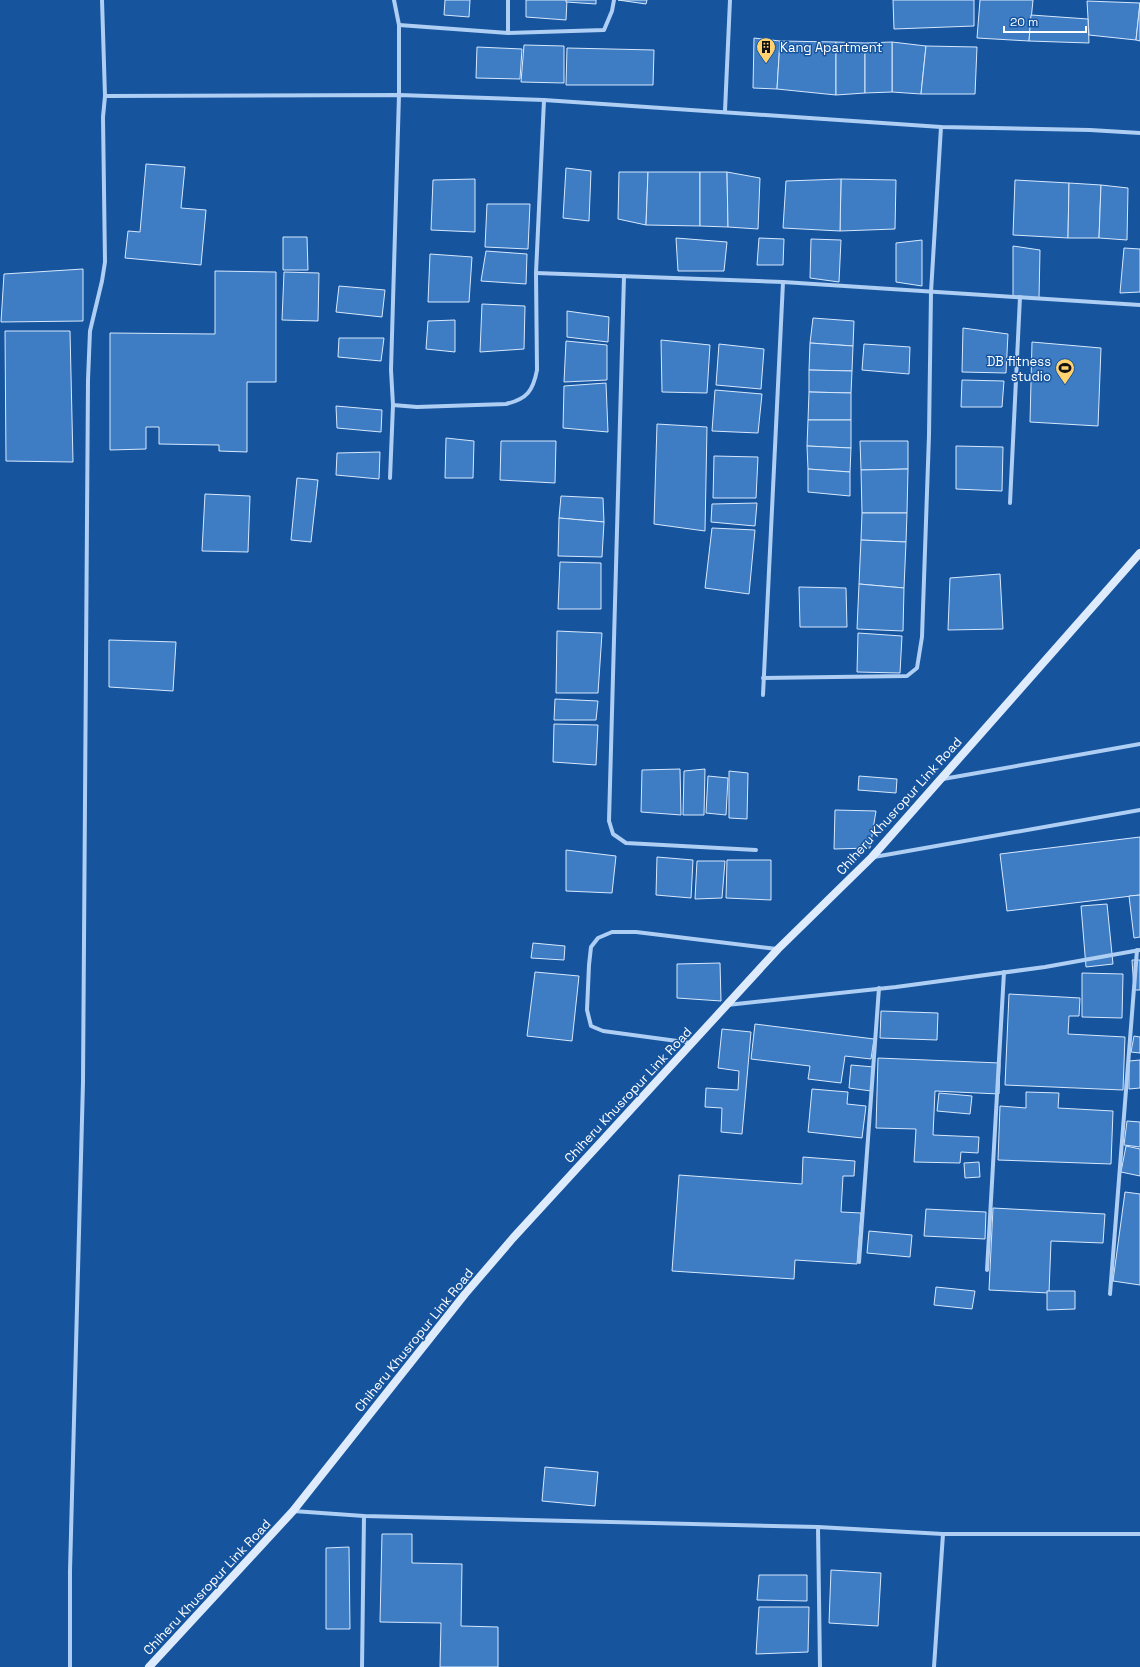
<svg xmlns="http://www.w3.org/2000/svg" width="1140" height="1667" viewBox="0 0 1140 1667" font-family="'Space Grotesk',sans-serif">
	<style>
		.building { fill: #3e7dc4; stroke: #d6e8fd }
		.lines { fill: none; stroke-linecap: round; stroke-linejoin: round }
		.street { stroke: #aecef3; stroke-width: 4 }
		.secondary { stroke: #ddebfd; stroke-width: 8 }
		.labels { text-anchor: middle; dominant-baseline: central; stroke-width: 3; stroke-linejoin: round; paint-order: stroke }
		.poi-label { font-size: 13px; fill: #fff; stroke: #16549e; text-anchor: start }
		.street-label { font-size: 13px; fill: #fff; stroke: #16549e }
	</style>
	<rect width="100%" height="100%" fill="#16549e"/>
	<g class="building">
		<polygon points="445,0 470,0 469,17 444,15"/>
		<polygon points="526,0 567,0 566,20 526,17"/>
		<polygon points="566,0 596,0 596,4 566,2"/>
		<polygon points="618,0 647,0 646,4"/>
		<polygon points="893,0 974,0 974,26 894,29"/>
		<polygon points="980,0 1033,0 1029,41 977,38"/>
		<polygon points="1087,1 1140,3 1136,40 1089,35"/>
		<polygon points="1140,3 1140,41 1136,40"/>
		<polygon points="1031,15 1088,19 1089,43 1029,41"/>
		<polygon points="754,38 780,41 777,89 753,88"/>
		<polygon points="780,41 836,42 836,95 777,89"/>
		<polygon points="836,42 865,43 865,93 836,95"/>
		<polygon points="892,42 926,46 921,94 892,92"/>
		<polygon points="892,42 892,92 865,93 865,43"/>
		<polygon points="524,45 564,46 564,83 521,82"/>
		<polygon points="926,46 977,47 975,94 921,94"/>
		<polygon points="477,47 522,49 520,79 476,78"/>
		<polygon points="567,48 654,50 653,85 566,85"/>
		<polygon points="146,164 185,167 181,208 206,210 201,265 125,258 128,231 140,232"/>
		<polygon points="566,168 591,171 589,221 563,218"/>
		<polygon points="619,172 648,172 646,225 618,219"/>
		<polygon points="648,172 700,172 700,226 646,225"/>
		<polygon points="700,172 727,172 728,227 700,226"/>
		<polygon points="727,172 760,178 758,229 728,227"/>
		<polygon points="475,179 475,232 431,230 433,180"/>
		<polygon points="841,179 896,180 895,229 840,231"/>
		<polygon points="841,179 840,231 783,228 786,181"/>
		<polygon points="1015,180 1069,183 1068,238 1013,235"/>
		<polygon points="1069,183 1101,185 1099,238 1068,238"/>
		<polygon points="1101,185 1128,188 1127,240 1099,238"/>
		<polygon points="487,204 530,204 528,249 485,247"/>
		<polygon points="283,237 307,237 308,270 283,270"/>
		<polygon points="676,238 727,242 724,271 678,271"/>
		<polygon points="759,238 784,239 783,265 757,265"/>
		<polygon points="811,239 841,240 839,282 810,278"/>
		<polygon points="922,240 922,286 896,282 896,243"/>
		<polygon points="1013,246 1040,250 1039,299 1013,297"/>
		<polygon points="1124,248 1140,249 1140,292 1120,293"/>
		<polygon points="486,251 527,254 526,284 481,281"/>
		<polygon points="430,254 472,257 469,302 428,302"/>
		<polygon points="83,269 83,321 1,322 4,274"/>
		<polygon points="215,271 276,272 276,382 247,382 247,452 219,451 219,445 159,444 159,427 146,427 146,449 110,450 110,333 215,334"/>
		<polygon points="284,272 319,273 318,321 282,320"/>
		<polygon points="339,286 385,290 382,317 336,312"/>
		<polygon points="482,304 525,306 524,349 480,352"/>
		<polygon points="567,311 609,317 608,342 567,337"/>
		<polygon points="813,318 854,321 853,346 810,343"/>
		<polygon points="455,320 455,352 426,349 428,321"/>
		<polygon points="963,328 1008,334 1006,373 962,372"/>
		<polygon points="5,331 70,331 73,462 6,461"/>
		<polygon points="339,338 384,338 381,361 338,357"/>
		<polygon points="661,340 710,345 707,393 662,392"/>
		<polygon points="566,341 607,345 607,380 564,382"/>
		<polygon points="1032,342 1101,348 1098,426 1030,422"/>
		<polygon points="810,343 853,346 852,371 809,370"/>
		<polygon points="719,344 764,349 761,389 716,385"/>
		<polygon points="864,344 910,347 909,374 862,370"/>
		<polygon points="809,370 852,371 851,393 809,392"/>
		<polygon points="962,380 1004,381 1002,407 961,407"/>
		<polygon points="606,383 608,432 563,428 564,386"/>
		<polygon points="715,390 762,394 758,433 712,431"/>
		<polygon points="809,392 851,393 851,420 808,420"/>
		<polygon points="336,406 382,410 381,432 337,428"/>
		<polygon points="808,420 851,420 851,448 807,446"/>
		<polygon points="657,424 707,427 705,531 654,524"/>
		<polygon points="446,438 474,441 473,478 445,478"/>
		<polygon points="501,441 556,441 555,483 500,480"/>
		<polygon points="860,441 908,441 908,469 861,470"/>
		<polygon points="807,446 851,448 850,472 808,469"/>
		<polygon points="956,446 1003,447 1002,491 956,489"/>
		<polygon points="380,452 379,479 336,475 337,453"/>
		<polygon points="714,456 758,457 756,498 713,498"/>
		<polygon points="808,469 850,472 850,496 808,492"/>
		<polygon points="908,469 907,513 862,513 861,470"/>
		<polygon points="297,478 318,480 311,542 291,540"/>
		<polygon points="205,494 250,496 248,552 202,551"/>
		<polygon points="561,496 603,498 604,522 559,518"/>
		<polygon points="757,503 755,526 711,522 712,504"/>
		<polygon points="862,513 907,513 906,542 861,540"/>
		<polygon points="559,518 604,522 602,557 558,556"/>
		<polygon points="712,528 755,530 749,594 705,588"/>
		<polygon points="861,540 906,542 904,588 859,584"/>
		<polygon points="560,562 601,563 601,609 558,609"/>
		<polygon points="1000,574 1003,629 948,630 950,578"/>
		<polygon points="859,584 904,588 903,631 857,629"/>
		<polygon points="799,587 846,588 847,627 800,627"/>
		<polygon points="557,631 602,633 598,693 556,693"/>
		<polygon points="858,633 902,636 900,673 857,672"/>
		<polygon points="109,640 176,642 173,691 109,687"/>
		<polygon points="555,699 598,701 596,720 554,720"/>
		<polygon points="554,724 598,725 596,765 553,762"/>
		<polygon points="680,769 681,815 641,812 642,770"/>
		<polygon points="705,769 704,815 683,815 684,771"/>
		<polygon points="729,771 748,773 747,819 729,818"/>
		<polygon points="708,776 728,778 726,815 706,813"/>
		<polygon points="859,776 897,779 896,793 858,790"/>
		<polygon points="835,810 876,811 870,848 834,849"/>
		<polygon points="1140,837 1140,895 1007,911 1000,854"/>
		<polygon points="566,850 616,856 612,893 566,891"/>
		<polygon points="657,857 693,860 691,898 656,895"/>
		<polygon points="727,860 771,860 771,900 726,898"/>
		<polygon points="697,861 725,861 722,898 695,899"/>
		<polygon points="1140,895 1140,937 1134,938 1129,896"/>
		<polygon points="1107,904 1113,964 1086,967 1081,906"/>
		<polygon points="533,943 565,946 564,960 531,958"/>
		<polygon points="1132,960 1140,960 1140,990 1134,990"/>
		<polygon points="720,963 721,1001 677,998 677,964"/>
		<polygon points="535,972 579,976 572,1041 527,1036"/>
		<polygon points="1082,973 1123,974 1122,1018 1082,1017"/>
		<polygon points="1009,994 1080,998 1079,1016 1069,1016 1068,1034 1125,1037 1123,1090 1005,1085"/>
		<polygon points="881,1011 938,1013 937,1040 880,1038"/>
		<polygon points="755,1024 874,1039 871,1059 845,1056 841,1083 808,1079 810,1066 751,1059"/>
		<polygon points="722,1029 751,1032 742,1134 721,1132 722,1108 705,1107 706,1088 738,1090 739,1071 718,1068"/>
		<polygon points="1134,1036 1140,1037 1140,1053 1131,1052"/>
		<polygon points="878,1058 1000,1063 999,1094 935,1091 933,1135 979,1137 978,1153 961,1152 960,1163 914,1162 916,1129 876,1128"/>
		<polygon points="1140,1060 1140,1088 1129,1089 1129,1061"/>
		<polygon points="851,1065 874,1067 871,1091 849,1088"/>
		<polygon points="812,1089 848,1092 847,1104 866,1106 862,1138 808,1132"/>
		<polygon points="1026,1092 1059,1093 1058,1108 1113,1111 1111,1164 998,1160 1000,1106 1026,1108"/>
		<polygon points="939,1093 972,1096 970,1114 937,1111"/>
		<polygon points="1127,1121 1140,1122 1140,1147 1124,1145"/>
		<polygon points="1126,1146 1140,1149 1140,1176 1121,1172"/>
		<polygon points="803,1157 855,1161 854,1176 843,1176 841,1212 861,1213 857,1264 795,1260 794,1279 672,1271 679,1175 802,1184"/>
		<polygon points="979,1162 980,1177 965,1178 964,1163"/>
		<polygon points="1125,1192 1140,1194 1140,1285 1113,1281"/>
		<polygon points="993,1208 1105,1214 1103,1243 1051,1241 1049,1293 989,1290"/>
		<polygon points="926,1209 986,1212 985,1239 924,1236"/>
		<polygon points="869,1231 912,1235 910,1257 867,1253"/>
		<polygon points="936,1287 975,1291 972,1309 934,1305"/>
		<polygon points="1047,1291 1075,1291 1075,1309 1047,1310"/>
		<polygon points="545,1467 598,1472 595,1506 542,1501"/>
		<polygon points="382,1534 412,1534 412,1563 462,1564 461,1626 498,1627 498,1667 440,1667 441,1623 380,1622"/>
		<polygon points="349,1547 350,1629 326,1629 326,1548"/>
		<polygon points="831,1570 881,1573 878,1626 829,1623"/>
		<polygon points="759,1575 807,1575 807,1601 757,1600"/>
		<polygon points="759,1607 809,1607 808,1652 756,1654"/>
	</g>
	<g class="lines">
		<g class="street">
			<path d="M 394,0 L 399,25 L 399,95 L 391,370 L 393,405 L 417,407 L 506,404 C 527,399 533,391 537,370 L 536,273 L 544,100"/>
			<polyline points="399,25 508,33 604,30 612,11 614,0"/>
			<polyline points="508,33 508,0"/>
			<polyline points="105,96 399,95 544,100 941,127 1090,130 1140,133"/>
			<polyline points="725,111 730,0"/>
			<polyline points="536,273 783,282 1140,305"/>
			<polyline points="624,276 609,821 613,834 626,843 756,850"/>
			<polyline points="390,478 393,405"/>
			<polyline points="1010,503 1020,297"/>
			<polyline points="763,678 907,676 917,668 922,637 929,435 931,292 941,127"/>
			<polyline points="763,695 783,282"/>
			<polyline points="943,779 1140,744"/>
			<polyline points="874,857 1140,810"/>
			<polyline points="727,1005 896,987 1045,967 1140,950"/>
			<polyline points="692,1043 603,1031 591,1026 587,1010 589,965 591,947 598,938 612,932 636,932 777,949"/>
			<polyline points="859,1262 879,988"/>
			<polyline points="987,1270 1004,972"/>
			<polyline points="1110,1294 1137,950"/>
			<polyline points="293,1511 364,1516 818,1527 943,1534 1140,1534"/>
			<polyline points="818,1527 820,1667"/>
			<polyline points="70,1667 70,1571 83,1082 88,380 90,331 102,281 105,262 103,117 105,96 102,0"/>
			<polyline points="362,1667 364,1516"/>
			<polyline points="934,1667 943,1534"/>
		</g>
		<polyline class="secondary" points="149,1667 293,1511 465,1294 513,1238 778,949 872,857 1140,553"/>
	</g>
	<defs>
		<g id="building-pin" transform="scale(1)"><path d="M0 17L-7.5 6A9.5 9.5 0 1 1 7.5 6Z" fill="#ffd26f" stroke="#16549e"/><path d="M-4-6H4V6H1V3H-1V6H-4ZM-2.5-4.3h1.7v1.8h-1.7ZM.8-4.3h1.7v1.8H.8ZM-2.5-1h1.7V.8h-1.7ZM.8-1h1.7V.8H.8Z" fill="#111"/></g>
		<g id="stadium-pin" transform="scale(1)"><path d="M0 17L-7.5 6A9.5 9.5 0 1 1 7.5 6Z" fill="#ffd26f" stroke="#16549e"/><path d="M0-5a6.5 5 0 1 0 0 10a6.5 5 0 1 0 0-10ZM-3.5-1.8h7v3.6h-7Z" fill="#111"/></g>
	</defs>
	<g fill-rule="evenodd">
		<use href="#building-pin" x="766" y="47"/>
		<use href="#stadium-pin" x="1065" y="368"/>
	</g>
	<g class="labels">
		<g class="poi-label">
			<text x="780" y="47">Kang Apartment</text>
			<text x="1051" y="361" text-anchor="end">DB fitness<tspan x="1051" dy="15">studio</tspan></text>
		</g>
		<g class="street-label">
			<text transform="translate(899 806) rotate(-48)">Chiheru Khusropur Link Road</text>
			<text transform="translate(628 1095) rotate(-47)">Chiheru Khusropur Link Road</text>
			<text transform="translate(414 1340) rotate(-51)">Chiheru Khusropur Link Road</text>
			<text transform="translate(207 1587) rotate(-47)">Chiheru Khusropur Link Road</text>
		</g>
	</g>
	<path d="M1004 26v6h82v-6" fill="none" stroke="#ffffff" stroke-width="2"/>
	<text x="1010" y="26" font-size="12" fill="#ffffff" stroke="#16549e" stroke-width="3" paint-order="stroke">20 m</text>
</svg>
